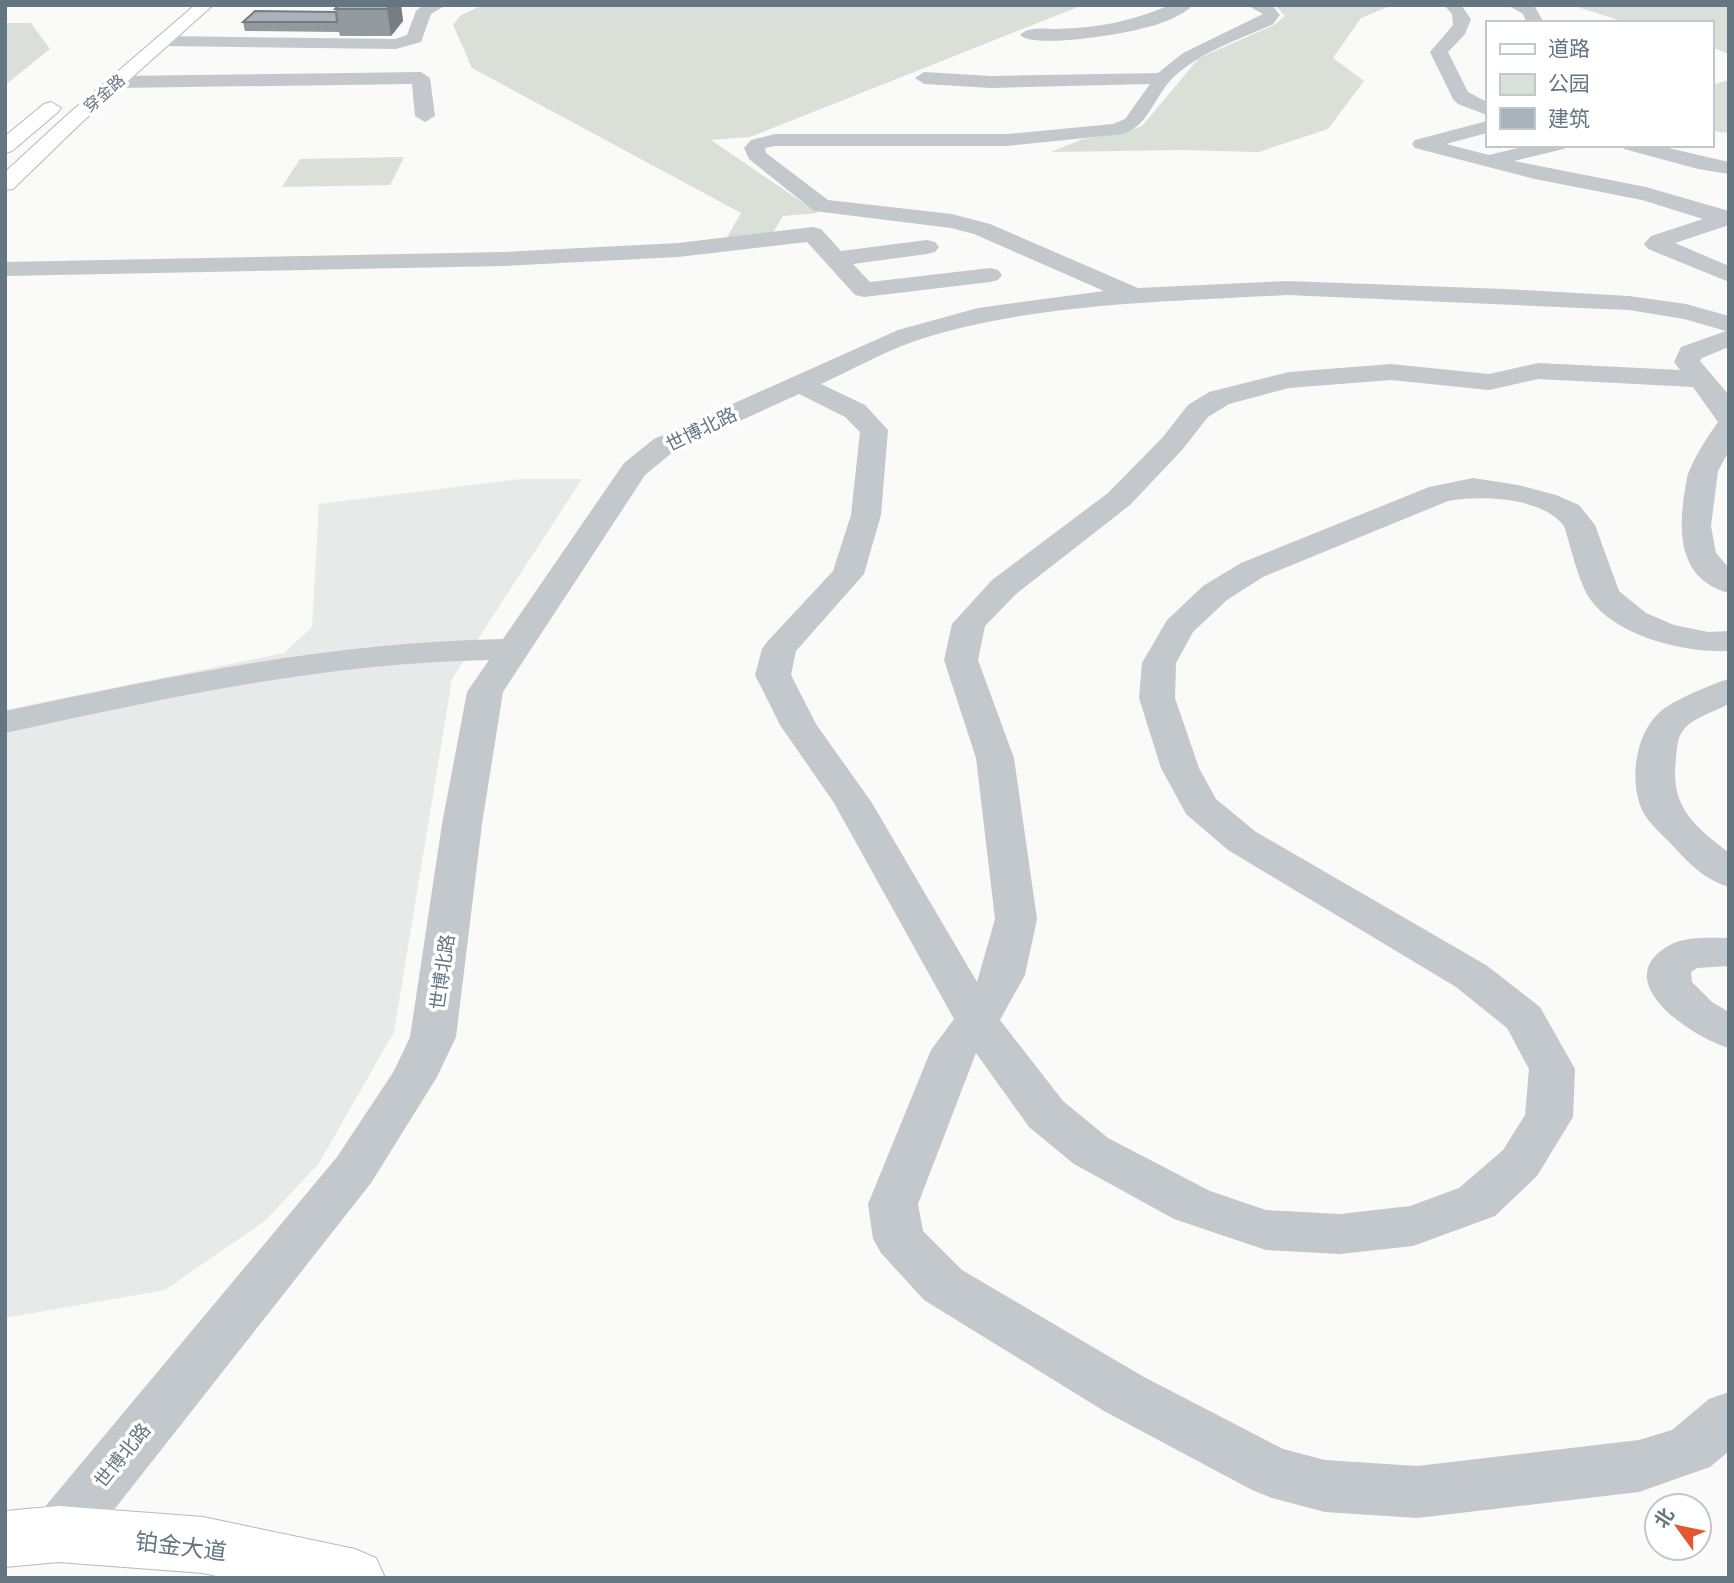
<svg xmlns="http://www.w3.org/2000/svg" width="1734" height="1583" viewBox="0 0 1734 1583" font-family="'PT Sans Narrow','Noto Sans SC',sans-serif">
	<style>
		.built { fill: #e8e9e9 }
		.green { fill: #dadfd7 }
		.lines { fill: none; stroke-linecap: round; stroke-linejoin: round }
		.major-casing { stroke: #b5babe; stroke-width: 2 }
		.minor { fill: #c3c8cc; fill-rule: evenodd }
		.major { fill: #fff; fill-rule: evenodd }
		.wall { fill: #929a9f }
		.shaded-wall { fill: #777d82 }
		.building { fill: #aab3b9; stroke: #777d82; stroke-width: 2 }
		.labels { text-anchor: middle; dominant-baseline: central; stroke-width: 7; stroke-linejoin: round; paint-order: stroke }
		.far-street-label { font-size: 16px; fill: #657683; stroke: #fff }
		.street-label { font-size: 19px; fill: #657683; stroke: #fff }
		.near-street-label { font-size: 23px; fill: #657683; stroke: #fff }
	</style>
	<rect width="100%" height="100%" fill="#fafaf8"/>
	<polygon class="built" points="521,479 582,479 452,679 394,1032 319,1163 266,1220 165,1290 5,1318 5,710 284,653 312,627 319,504"/>
	<g class="green">
		<polygon points="483,5 1083,5 750,137 711,140 818,213 783,216 772,234 726,239 741,213 472,68 453,25 461,15"/>
		<polygon points="1275,5 1393,5 1361,18 1333,58 1364,81 1328,129 1259,152 1181,150 1051,152 1083,139 1121,133 1142,126 1199,58 1274,25 1285,16"/>
		<polygon points="1571,5 1729,5 1729,54 1711,47 1711,23 1628,23"/>
		<polygon points="5,23 31,23 50,49 5,85"/>
		<polygon points="1729,80 1729,133 1711,131 1711,85"/>
		<polygon points="404,157 390,185 282,187 300,159"/>
	</g>
	<g class="lines">
		<g class="major-casing">
			<g id="major">
				<polygon points="195,5 213,5 81,123 13,189 5,190 5,172 67,115"/>
				<polygon points="51,102 61,108 58,112 12,151 5,153 5,136 44,104"/>
				<polygon points="59,1506 203,1517 355,1549 376,1558 385,1578 225,1578 203,1573 59,1562 5,1567 5,1511"/>
			</g>
		</g>
		<g class="minor">
			<polygon points="423,5 446,5 431,14 421,42 396,49 164,46 155,41 164,36 395,39 407,35 416,11"/>
			<path d="M 1170,5 L 1193,5 C 1183,16 1158,25 1144,28 C 1124,34 1033,49 1020,35 C 1028,26 1046,29 1057,29 C 1098,28 1133,21 1170,5 Z"/>
			<path d="M 1247,5 L 1272,5 L 1280,15 L 1273,24 C 1239,40 1195,53 1169,82 C 1152,102 1150,122 1124,134 L 1007,146 L 775,146 L 765,148 L 766,153 L 828,200 L 952,214 L 990,224 L 1138,288 L 1287,281 L 1504,289 L 1629,296 L 1686,304 L 1729,316 L 1729,347 L 1702,358 L 1700,361 L 1729,395 L 1729,451 L 1718,471 L 1711,526 L 1716,553 L 1729,568 L 1729,593 C 1681,581 1678,536 1684,496 C 1686,487 1686,477 1690,469 C 1697,453 1708,436 1718,422 L 1693,387 L 1538,379 L 1489,390 L 1391,380 L 1289,388 L 1229,404 L 1208,417 L 1182,450 L 1130,505 L 1016,594 L 985,626 L 978,660 L 1014,758 L 1037,919 L 1025,975 L 1000,1020 L 1063,1101 L 1108,1138 L 1210,1191 L 1266,1210 L 1340,1214 L 1410,1206 L 1459,1188 L 1503,1150 L 1525,1115 L 1529,1069 L 1507,1028 L 1456,987 L 1228,850 L 1186,814 L 1161,768 L 1139,698 L 1142,663 L 1167,620 L 1203,586 L 1241,563 L 1429,487 L 1473,478 L 1518,485 L 1556,495 L 1579,505 L 1595,525 L 1619,591 L 1646,613 L 1674,625 L 1708,632 L 1729,631 L 1729,651 C 1684,653 1617,637 1590,599 C 1578,581 1571,547 1564,526 C 1542,497 1481,495 1448,501 L 1263,577 L 1227,600 L 1193,632 L 1176,663 L 1175,698 L 1199,768 L 1216,799 L 1256,832 L 1486,965 L 1540,1007 L 1575,1069 L 1573,1117 L 1537,1176 L 1495,1216 L 1413,1246 L 1340,1254 L 1266,1250 L 1174,1219 L 1074,1164 L 1029,1127 L 976,1053 L 918,1204 L 923,1231 L 962,1270 L 1144,1377 L 1283,1449 L 1325,1460 L 1417,1466 L 1639,1440 L 1672,1430 L 1709,1399 L 1729,1392 L 1729,1451 L 1710,1467 L 1639,1492 L 1417,1518 L 1325,1512 L 1272,1498 L 1252,1490 L 1104,1411 L 924,1300 L 881,1253 L 873,1239 L 868,1204 L 931,1050 L 954,1019 L 834,803 L 780,725 L 755,675 L 762,649 L 767,642 L 833,571 L 851,515 L 860,432 L 845,417 L 799,394 L 674,451 L 645,475 L 503,692 L 482,824 L 456,1037 L 437,1077 L 371,1183 L 80,1553 L 59,1562 L 38,1553 L 29,1534 L 38,1515 L 337,1157 L 394,1071 L 410,1037 L 442,824 L 467,692 L 489,660 C 325,663 165,698 5,733 L 5,711 C 170,676 334,642 503,639 L 624,463 L 654,439 L 898,330 L 978,308 L 1104,291 L 974,234 L 951,228 L 814,211 L 749,159 L 744,148 L 751,140 L 775,134 L 1007,134 L 1113,124 L 1125,119 L 1150,84 L 991,88 L 924,84 L 915,78 L 924,72 L 991,76 L 1158,73 L 1183,53 L 1263,14 ZM 1287,295 L 1629,310 L 1684,319 L 1726,331 L 1681,347 L 1674,362 L 1680,370 L 1538,363 L 1489,374 L 1391,364 L 1289,372 L 1209,392 L 1188,405 L 1162,438 L 1108,493 L 992,580 L 952,624 L 944,660 L 976,758 L 995,919 L 977,982 L 872,803 L 816,724 L 791,675 L 796,651 L 864,574 L 881,515 L 888,430 L 865,405 L 821,384 C 852,370 885,351 918,340 C 1031,303 1168,302 1287,295 Z"/>
			<polygon points="1444,5 1461,5 1471,19 1465,34 1448,52 1468,92 1487,102 1487,115 1458,104 1453,99 1430,52 1453,25 1452,14"/>
			<polygon points="1508,5 1535,7 1544,23 1527,23 1523,14"/>
			<polygon points="421,72 430,78 435,116 425,122 415,116 412,84 117,88 108,82 117,76"/>
			<polygon points="1487,121 1487,133 1446,144 1489,155 1530,145 1567,145 1564,149 1514,161 1646,187 1729,211 1729,225 1675,243 1729,266 1729,282 1648,249 1644,244 1651,236 1703,219 1642,200 1535,179 1415,148 1412,144 1415,140"/>
			<polygon points="1621,145 1655,145 1729,162 1729,174 1698,169 1624,149"/>
			<polygon points="813,227 821,229 841,251 927,240 935,242 939,247 935,252 927,254 853,264 870,282 990,268 998,270 1002,275 998,280 990,282 864,297 855,295 807,242 678,257 503,266 5,276 5,262 503,252 678,243"/>
			<path d="M 1729,679 L 1729,704 C 1716,711 1695,717 1685,728 C 1677,737 1677,747 1676,759 C 1670,807 1693,825 1729,853 L 1729,887 C 1707,881 1689,864 1674,847 C 1664,836 1649,824 1642,810 C 1629,780 1635,733 1661,711 C 1672,701 1714,683 1729,679 Z"/>
			<path d="M 1729,938 L 1729,966 L 1697,968 L 1691,972 L 1692,982 L 1712,1002 L 1729,1012 L 1729,1048 C 1691,1037 1606,980 1670,945 C 1687,936 1710,938 1729,938 Z"/>
		</g>
		<use href="#major" class="major"/>
	</g>
	<polygon class="wall" points="310,5 414,5 401,5 403,21 391,36 340,36 339,32 245,31 243,22 336,12 335,9 339,5"/>
	<polygon class="shaded-wall" points="390,5 401,5 403,21 391,36 387,9"/>
	<g class="building">
		<polygon points="339,5 390,5 387,9 335,9"/>
		<polygon points="255,11 336,12 337,22 243,22"/>
	</g>
	<g class="labels">
		<g class="far-street-label">
			<text transform="translate(104 93) rotate(-41)">穿金路</text>
		</g>
		<g class="street-label">
			<text transform="translate(701 429) rotate(-26)">世博北路</text>
			<text transform="translate(442 972) rotate(-82)">世博北路</text>
			<text transform="translate(122 1455) rotate(-51)">世博北路</text>
		</g>
		<g class="near-street-label">
			<text transform="translate(181 1546) rotate(7)">铂金大道</text>
		</g>
	</g>
	<rect width="1734" height="1583" fill="none" stroke="#657683" stroke-width="14"/>
	<rect x="1486" y="21" width="228" height="126" fill="#ffffff" stroke="#c1c8cd" stroke-width="2"/>
	<rect x="1500" y="44" width="35" height="10" fill="#ffffff" stroke="#c1c8cd" stroke-width="2"/>
	<text x="1548" y="56" font-size="21" fill="#657683">道路</text>
	<rect x="1500" y="74" width="35" height="21" fill="#dadfd7" stroke="#c1c8cd" stroke-width="2"/>
	<text x="1548" y="91" font-size="21" fill="#657683">公园</text>
	<rect x="1500" y="108" width="35" height="21" fill="#aab3b9" stroke="#c1c8cd" stroke-width="2"/>
	<text x="1548" y="126" font-size="21" fill="#657683">建筑</text>
	<g transform="translate(1678 1527) rotate(303)"><circle r="33" fill="#ffffff" stroke="#c1c8cd" stroke-width="2"/>
	<path d="M0-5L12 26L0 18L-12 26Z" fill="#e4572e"/>
	<text y="-10" font-size="19" font-weight="bold" text-anchor="middle" fill="#657683">北</text>
	</g>
</svg>
